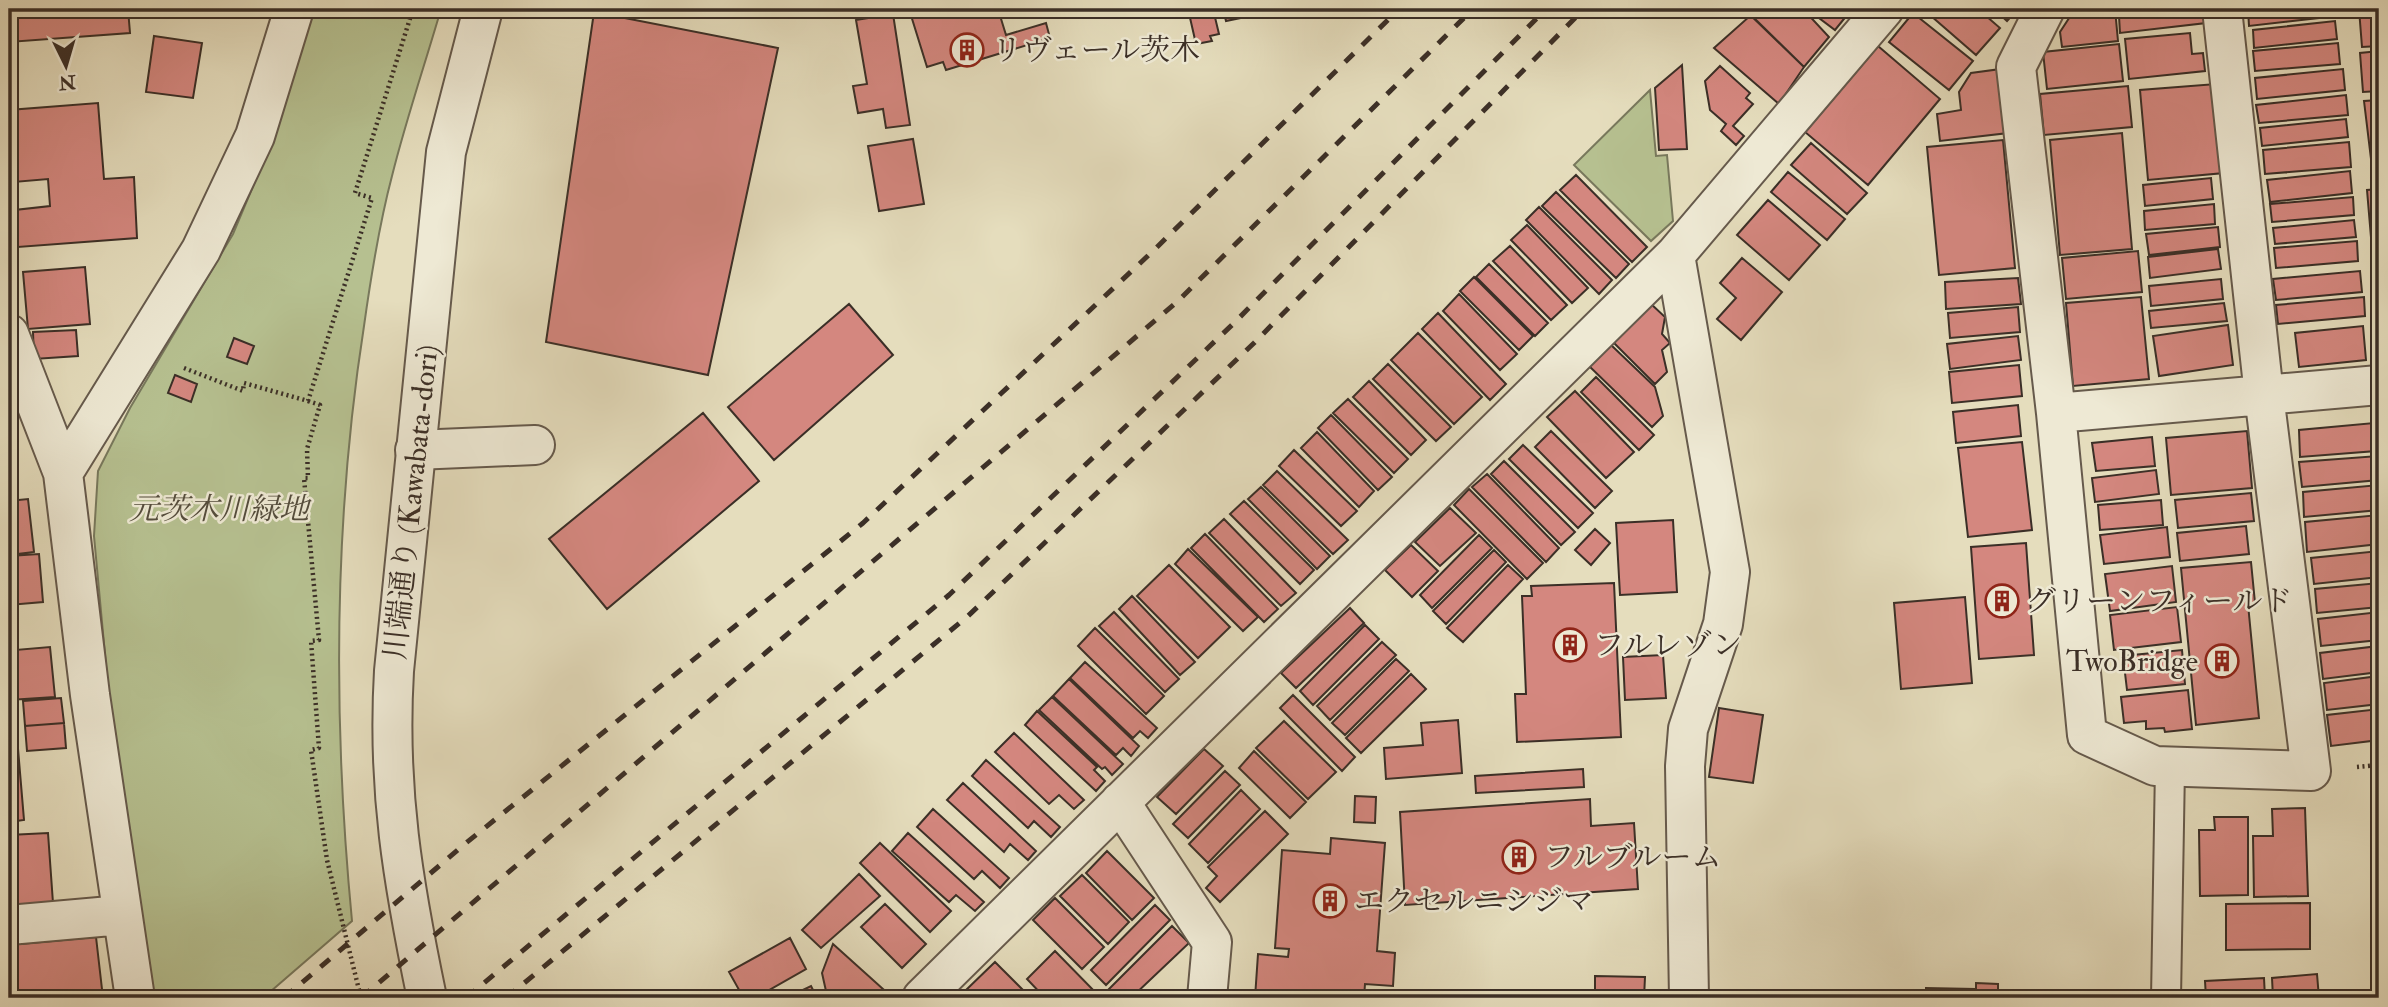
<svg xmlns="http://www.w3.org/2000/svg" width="2388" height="1007" font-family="'IM FELL Double Pica','Noto Serif JP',serif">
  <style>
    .green { fill: #b6c090; stroke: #78785c; stroke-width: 2 }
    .building { fill: #d4877f; stroke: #3b2f27; stroke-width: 2 }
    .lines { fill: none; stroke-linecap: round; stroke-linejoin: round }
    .service-casing { stroke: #665a4c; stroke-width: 32 }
    .minor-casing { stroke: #665a4c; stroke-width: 42 }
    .tertiary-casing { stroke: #665a4c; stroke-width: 42 }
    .path { stroke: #3b2f27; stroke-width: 4.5; stroke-dasharray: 2 3.5; stroke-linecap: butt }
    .service { stroke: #eee9d4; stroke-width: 28 }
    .minor { stroke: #eee9d4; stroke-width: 38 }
    .tertiary { stroke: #eee9d4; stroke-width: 38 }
    .rail { stroke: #3b2f27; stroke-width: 5; stroke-dasharray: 12 12; stroke-linecap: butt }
    .labels { text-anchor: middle; stroke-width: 5; stroke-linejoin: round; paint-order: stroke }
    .poi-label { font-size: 30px; fill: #3b2f27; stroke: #eee9d4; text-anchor: start }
    .street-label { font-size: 30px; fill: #3b2f27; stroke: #eee9d4 }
    .park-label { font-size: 30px; font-style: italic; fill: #544c3c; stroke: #eee9d4 }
  </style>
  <rect width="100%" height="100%" fill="#e5ddbd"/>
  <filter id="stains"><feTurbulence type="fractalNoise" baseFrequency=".00286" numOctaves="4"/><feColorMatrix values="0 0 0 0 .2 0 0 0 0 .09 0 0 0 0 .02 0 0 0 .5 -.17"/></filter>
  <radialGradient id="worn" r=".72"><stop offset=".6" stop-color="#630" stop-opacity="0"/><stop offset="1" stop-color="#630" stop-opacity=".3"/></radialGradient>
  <path class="green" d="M310,9H441C425,64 406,120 392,176C379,225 371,276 364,326C333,524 333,723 352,921L263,998H150L111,719L94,536L98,471L130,408L233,234L267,153Z
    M1650,90L1656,156L1667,155L1673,221L1651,241L1574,165Z"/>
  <path class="building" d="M9,9H128L130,33L9,42Z
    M909,9H998L1006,35L1046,23L1050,38L946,70L943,62L927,67Z
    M1188,9H1213L1219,34L1210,36L1212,41L1196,44Z
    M1223,9H1239L1241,18L1226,21Z
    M1744,9H1803L1829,37L1804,67Z
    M1807,9H1852L1835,30Z
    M1923,9H1978L2000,28L1976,55Z
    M1994,9H2018L2007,21Z
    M2075,9H2115L2118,41L2062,47L2060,32Z
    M2176,9H2205L2206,23L2120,33L2119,16Z
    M2248,9H2335L2336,16L2249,26Z
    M2359,9H2379V46L2362,47Z
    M594,12L778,48L708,375L546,342Z
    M1913,13L1973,61L1949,90L1889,42Z
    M893,14L910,125L886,128L883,109L858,113L853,86L867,84L856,20Z
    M1751,15L1804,67L1779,104L1714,48Z
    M2335,21L2337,39L2254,48L2253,30Z
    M2190,33L2192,54L2203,53L2205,71L2129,79L2125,39Z
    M154,36L202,43L193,98L146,92Z
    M2338,43L2340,64L2255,71L2253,51Z
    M2119,44L2123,81L2047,89L2043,52Z
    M1878,46L1940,99L1868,185L1805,132Z
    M2379,51V91L2363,92L2360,53Z
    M1682,65L1687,149L1659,150L1655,88Z
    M1720,66L1750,93L1746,98L1753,104L1733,126L1744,136L1736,145L1721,131L1726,124L1710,110L1705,81Z
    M2001,69L2008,133L1940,141L1937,114L1961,110L1959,92L1971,73Z
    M2343,69L2345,90L2257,99L2255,78Z
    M2216,84L2224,173L2148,180L2140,90Z
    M2128,86L2132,127L2044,135L2040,94Z
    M2346,95L2348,115L2259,123L2256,105Z
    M2379,100V158L2371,159L2364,101Z
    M98,103L104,179L134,177L137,238L18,247L15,210L50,206L48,179L14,182L9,110Z
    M2346,119L2348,137L2262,146L2260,128Z
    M2122,133L2132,249L2060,255L2050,140Z
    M913,139L924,204L879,211L868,146Z
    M2003,140L2015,268L1939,275L1927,147Z
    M2349,142L2351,167L2265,174L2263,150Z
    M1811,143L1867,193L1847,214L1791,165Z
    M2350,171L2352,193L2270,202L2267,180Z
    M1788,172L1845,219L1827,240L1771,192Z
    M1576,175L1647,247L1632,262L1560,190Z
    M2211,178L2213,199L2145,206L2143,185Z
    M2379,189V272L2374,273L2367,190Z
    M1556,192L1629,264L1616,278L1542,206Z
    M2353,197L2354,215L2272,222L2270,204Z
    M1768,200L1820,245L1789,280L1737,235Z
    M2214,204L2215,224L2145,230L2144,211Z
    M1539,207L1612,280L1599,294L1526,220Z
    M2354,220L2356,237L2275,244L2273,228Z
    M1527,225L1588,288L1572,303L1511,240Z
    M2218,227L2220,247L2149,255L2146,234Z
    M2357,241L2358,261L2276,268L2274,248Z
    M1510,246L1567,305L1551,320L1493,261Z
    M2218,249L2221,269L2150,278L2148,257Z
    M2138,251L2142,292L2066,299L2062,258Z
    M1742,258L1782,292L1741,340L1717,319L1736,298L1720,283Z
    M1489,264L1548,323L1535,336L1476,277Z
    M85,267L90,324L28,329L23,272Z
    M2360,271L2362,292L2276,300L2273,279Z
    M1474,277L1533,336L1519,350L1460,291Z
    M2018,278L2021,304L1946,309L1945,282Z
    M2221,279L2223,299L2151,306L2149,286Z
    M1459,294L1517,354L1500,370L1443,311Z
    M2141,297L2149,379L2073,386L2066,303Z
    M2364,297L2365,316L2278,324L2276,305Z
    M1650,303L1665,317L1662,334L1670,343L1662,350L1667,372L1655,384L1612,341Z
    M2224,303L2227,321L2151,328L2149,311Z
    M849,304L893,355L774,460L728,407Z
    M2018,307L2020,332L1950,338L1948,313Z
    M1438,313L1506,384L1490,400L1422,329Z
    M2228,325L2233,365L2159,376L2153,336Z
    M2363,326L2366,360L2299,367L2295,333Z
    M76,330L78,356L34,359L33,332Z
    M1418,333L1482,397L1454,424L1391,360Z
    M2018,336L2021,360L1950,369L1947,344Z
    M234,338L254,346L247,364L227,357Z
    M1610,344L1655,387L1663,416L1652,427L1589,366Z
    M1388,364L1451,427L1436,441L1373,379Z
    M2019,365L2022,396L1952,403L1949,372Z
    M175,375L197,384L191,402L168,393Z
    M1596,377L1654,435L1639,450L1581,392Z
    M1369,381L1426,440L1411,455L1353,397Z
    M1575,391L1634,452L1606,478L1547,417Z
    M1348,399L1408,459L1394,473L1333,413Z
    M2018,405L2021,436L1956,443L1953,412Z
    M703,413L759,481L607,609L549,539Z
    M1331,415L1392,477L1378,490L1318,428Z
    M2374,423L2376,451L2300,457L2299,430Z
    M1551,431L1612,491L1595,508L1535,447Z
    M2247,431L2252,488L2171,495L2166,438Z
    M1317,432L1374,491L1359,507L1301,448Z
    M2152,437L2155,466L2096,471L2092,443Z
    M2022,442L2032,530L1968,537L1958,448Z
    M1523,445L1593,513L1578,528L1509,459Z
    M1294,450L1357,511L1341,526L1279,466Z
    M2378,456L2379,480L2302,487L2299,462Z
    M1504,461L1575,532L1561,545L1491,474Z
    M2156,470L2159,494L2095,502L2092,478Z
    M1277,471L1348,540L1333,554L1263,485Z
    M1487,474L1559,548L1546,562L1472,487Z
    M2379,485V510L2304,517L2303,492Z
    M1261,487L1330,556L1317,569L1248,499Z
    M1469,489L1543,563L1527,579L1454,505Z
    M2251,493L2254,521L2178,528L2175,500Z
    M28,499L34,552L9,555V501Z
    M2161,500L2163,525L2100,530L2098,505Z
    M1244,501L1314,570L1300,584L1230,514Z
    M1450,508L1476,533L1440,566L1415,542Z
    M2379,515V544L2307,552L2305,522Z
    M1224,519L1296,593L1281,606L1209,533Z
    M1673,520L1677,592L1620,595L1616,523Z
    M2246,526L2249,554L2180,561L2177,533Z
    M2167,527L2170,557L2104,564L2100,535Z
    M1595,529L1610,543L1591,565L1575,550Z
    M1205,534L1278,609L1264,622L1191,548Z
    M1479,535L1492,548L1432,608L1420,595Z
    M2026,543L2034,655L1979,659L1971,547Z
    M1411,545L1438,571L1412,597L1385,570Z
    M1188,549L1258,617L1243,631L1175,564Z
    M1494,550L1506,562L1446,624L1433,611Z
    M2379,551V577L2314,584L2311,558Z
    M39,554L43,602L9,605V556Z
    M2251,562L2255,603L2248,604L2259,718L2196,725L2181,568Z
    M1169,565L1230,627L1198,658L1137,596Z
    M1508,565L1523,579L1463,642L1447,628Z
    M2172,566L2176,602L2110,611L2105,574Z
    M1614,583L1621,737L1517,742L1515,694H1526L1522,596H1532L1531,586Z
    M2379,583V607L2317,613L2315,589Z
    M1132,596L1195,662L1180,675L1119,609Z
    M1965,597L1972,683L1901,689L1894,603Z
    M2177,607L2181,642L2114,650L2110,615Z
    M1350,608L1364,623L1296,688L1281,673Z
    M1114,612L1179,679L1165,692L1099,626Z
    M2379,612V640L2321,646L2318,619Z
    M14,618L16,650L50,647L55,697L9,700V619Z
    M1365,625L1379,639L1313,705L1300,691Z
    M1095,628L1164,696L1146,714L1078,646Z
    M1382,642L1396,655L1330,720L1317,706Z
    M2379,646V672L2323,679L2320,653Z
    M2182,650L2185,684L2127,690L2123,656Z
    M1663,655L1666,698L1625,700L1623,657Z
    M1396,659L1409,671L1345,735L1332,723Z
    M1085,662L1157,728L1148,738L1140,731L1133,738L1070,678Z
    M1411,674L1426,689L1361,753L1346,738Z
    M2379,676V704L2327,710L2324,683Z
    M1069,679L1139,746L1131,756L1123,748L1116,755L1053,696Z
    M2188,690L2192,729L2165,732L2164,728L2146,729V721L2124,723L2121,697Z
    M1293,695L1355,757L1342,771L1280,708Z
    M1052,697L1123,764L1112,775L1105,767L1102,769L1039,710Z
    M61,698L64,723L25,726L23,701Z
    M1719,708L1763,715L1753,783L1709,777Z
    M2379,709V740L2331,746L2327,715Z
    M1037,711L1097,767L1094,770L1105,781L1096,791L1025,725Z
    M1458,720L1462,773L1386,779L1384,748L1423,745L1421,723Z
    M1284,721L1336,772L1308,799L1256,748Z
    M64,723L66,748L27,751L25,726Z
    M16,725L24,820L9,822V726Z
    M1014,733L1084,800L1074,809L1059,795L1049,804L995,752Z
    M1204,749L1223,766L1176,814L1157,797Z
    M1254,751L1306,802L1290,818L1239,768Z
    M986,760L1060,827L1051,837L1034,821L1028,828L972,776Z
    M1583,769L1584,787L1476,793L1475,776Z
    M1225,771L1240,785L1188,838L1173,824Z
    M963,783L1036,851L1028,860L1010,844L1004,852L947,800Z
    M1241,790L1260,809L1208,863L1189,844Z
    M1355,796L1376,797L1375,823L1354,822Z
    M1590,799L1591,826L1634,823L1638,889L1405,905L1400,812Z
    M2305,808L2308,896L2254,897L2253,836H2273L2272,809Z
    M933,809L1009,878L1000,888L982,871L974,879L917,827Z
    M1265,811L1288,834L1220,902L1206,888L1217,876L1208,867Z
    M2214,817H2248V895L2200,896L2199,830H2215Z
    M48,833L53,903L9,907V835Z
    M908,833L984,902L975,911L956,895L949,902L892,851Z
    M1331,838L1385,843L1377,951L1395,953L1393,986L1365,984L1364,998H1255L1258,954L1288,957L1289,949L1275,948L1282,850L1330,854Z
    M880,843L951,911L930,932L860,863Z
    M1107,851L1154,898L1132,920L1086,873Z
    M859,874L880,896L821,948L802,930Z
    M1082,875L1129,922L1108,944L1060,896Z
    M1055,898L1104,947L1082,969L1033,920Z
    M2310,903V949L2226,950V904Z
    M885,904L926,944L902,968L861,927Z
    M1155,905L1170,920L1106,985L1091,970Z
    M1172,926L1189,943L1131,998H1114L1107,991Z
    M96,937L103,998H9V945Z
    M790,938L806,969L757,997L754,991L743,997L729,972Z
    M833,944L883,989L873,998H832L826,991L822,973Z
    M1055,951L1101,998H1045L1027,979Z
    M995,962L1031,998H974L966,990Z
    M2317,974L2319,998H2273L2272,978Z
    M1595,976L1645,977L1644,998H1595Z
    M2264,978L2265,998H2206L2205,981Z
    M1976,983L1998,984V998H1926V988L1976,989Z
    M811,986L817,998H786Z
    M1376,991L1389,992L1388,998H1375Z"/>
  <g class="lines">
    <defs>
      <path id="service" d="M2166,998L2170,767"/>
      <path id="minor" d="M2045,9L2016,67L2056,413L2379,385
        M1675,255L1730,572L1723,624L1688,729L1685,766L1689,998
        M9,334L63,473L90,695L135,998
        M2056,413L2087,735L2155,766L2311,771L2264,395L2222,9
        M415,450L535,445
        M63,473L201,250L255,136L294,9
        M1120,802L1212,942L1207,998
        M9,925L122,915
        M922,998L1675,255L1884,9"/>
      <path id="tertiary" d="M427,998C403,883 387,789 394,671L446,152L483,9"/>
    </defs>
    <use href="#service" class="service-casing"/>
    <use href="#minor" class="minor-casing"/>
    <use href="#tertiary" class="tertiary-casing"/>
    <path class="path" d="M184,368L243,391L244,383L308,401L372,198L355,193L413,9
      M308,401L320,405L307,449L308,478H304L319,640L311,641L319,748L311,750L327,860L361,998
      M2357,767L2379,765"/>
    <use href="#service" class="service"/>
    <use href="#minor" class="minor"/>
    <use href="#tertiary" class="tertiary"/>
    <path class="rail" d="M284,998L466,843L863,523L1153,251L1399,9
      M361,998L1178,301L1473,9
      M466,998L949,595L1234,323L1546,9
      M506,998L968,616L1254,343L1584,9"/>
  </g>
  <defs>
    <symbol id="building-ring" viewBox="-11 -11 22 22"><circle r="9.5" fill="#eee9d4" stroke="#8f2418" stroke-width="1.5"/><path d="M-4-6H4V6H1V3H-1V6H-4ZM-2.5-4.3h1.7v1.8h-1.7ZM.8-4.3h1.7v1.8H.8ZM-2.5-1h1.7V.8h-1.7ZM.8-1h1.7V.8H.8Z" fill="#8f2418"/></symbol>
  </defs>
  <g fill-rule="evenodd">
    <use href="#building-ring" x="948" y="31" width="38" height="38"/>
    <use href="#building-ring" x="1983" y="582" width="38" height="38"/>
    <use href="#building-ring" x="1551" y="626" width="38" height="38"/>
    <use href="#building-ring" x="2203" y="642" width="38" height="38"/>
    <use href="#building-ring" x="1500" y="838" width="38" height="38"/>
    <use href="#building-ring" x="1311" y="882" width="38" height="38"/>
  </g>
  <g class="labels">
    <g class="poi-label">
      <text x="992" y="60">リヴェール茨木</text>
      <text x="2026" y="611">グリーンフィールド</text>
      <text x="1594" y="655">フルレゾン</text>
      <text x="2198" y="671" text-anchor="end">TwoBridge</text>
      <text x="1544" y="867">フルブルーム</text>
      <text x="1354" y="911">エクセルニシジマ</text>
    </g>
    <g class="street-label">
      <text transform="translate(411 502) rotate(-84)" y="10">川端通り (Kawabata-dori)</text>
    </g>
    <g class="park-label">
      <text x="219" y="519">元茨木川緑地</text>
    </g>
  </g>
  <rect width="2388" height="1007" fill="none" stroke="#e5ddbd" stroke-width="35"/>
  <rect x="10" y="10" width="2367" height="986" fill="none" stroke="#3b2f27" stroke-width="3.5"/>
  <rect x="18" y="18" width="2353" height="972" fill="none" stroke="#3b2f27" stroke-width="2"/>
  <g transform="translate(66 66) rotate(175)" stroke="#eee9d4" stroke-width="5" paint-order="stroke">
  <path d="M0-5L12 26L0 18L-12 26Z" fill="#3b2f27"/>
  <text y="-10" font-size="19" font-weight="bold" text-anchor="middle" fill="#3b2f27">N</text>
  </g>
  <rect width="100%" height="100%" filter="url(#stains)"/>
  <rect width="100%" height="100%" fill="url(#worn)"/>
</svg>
